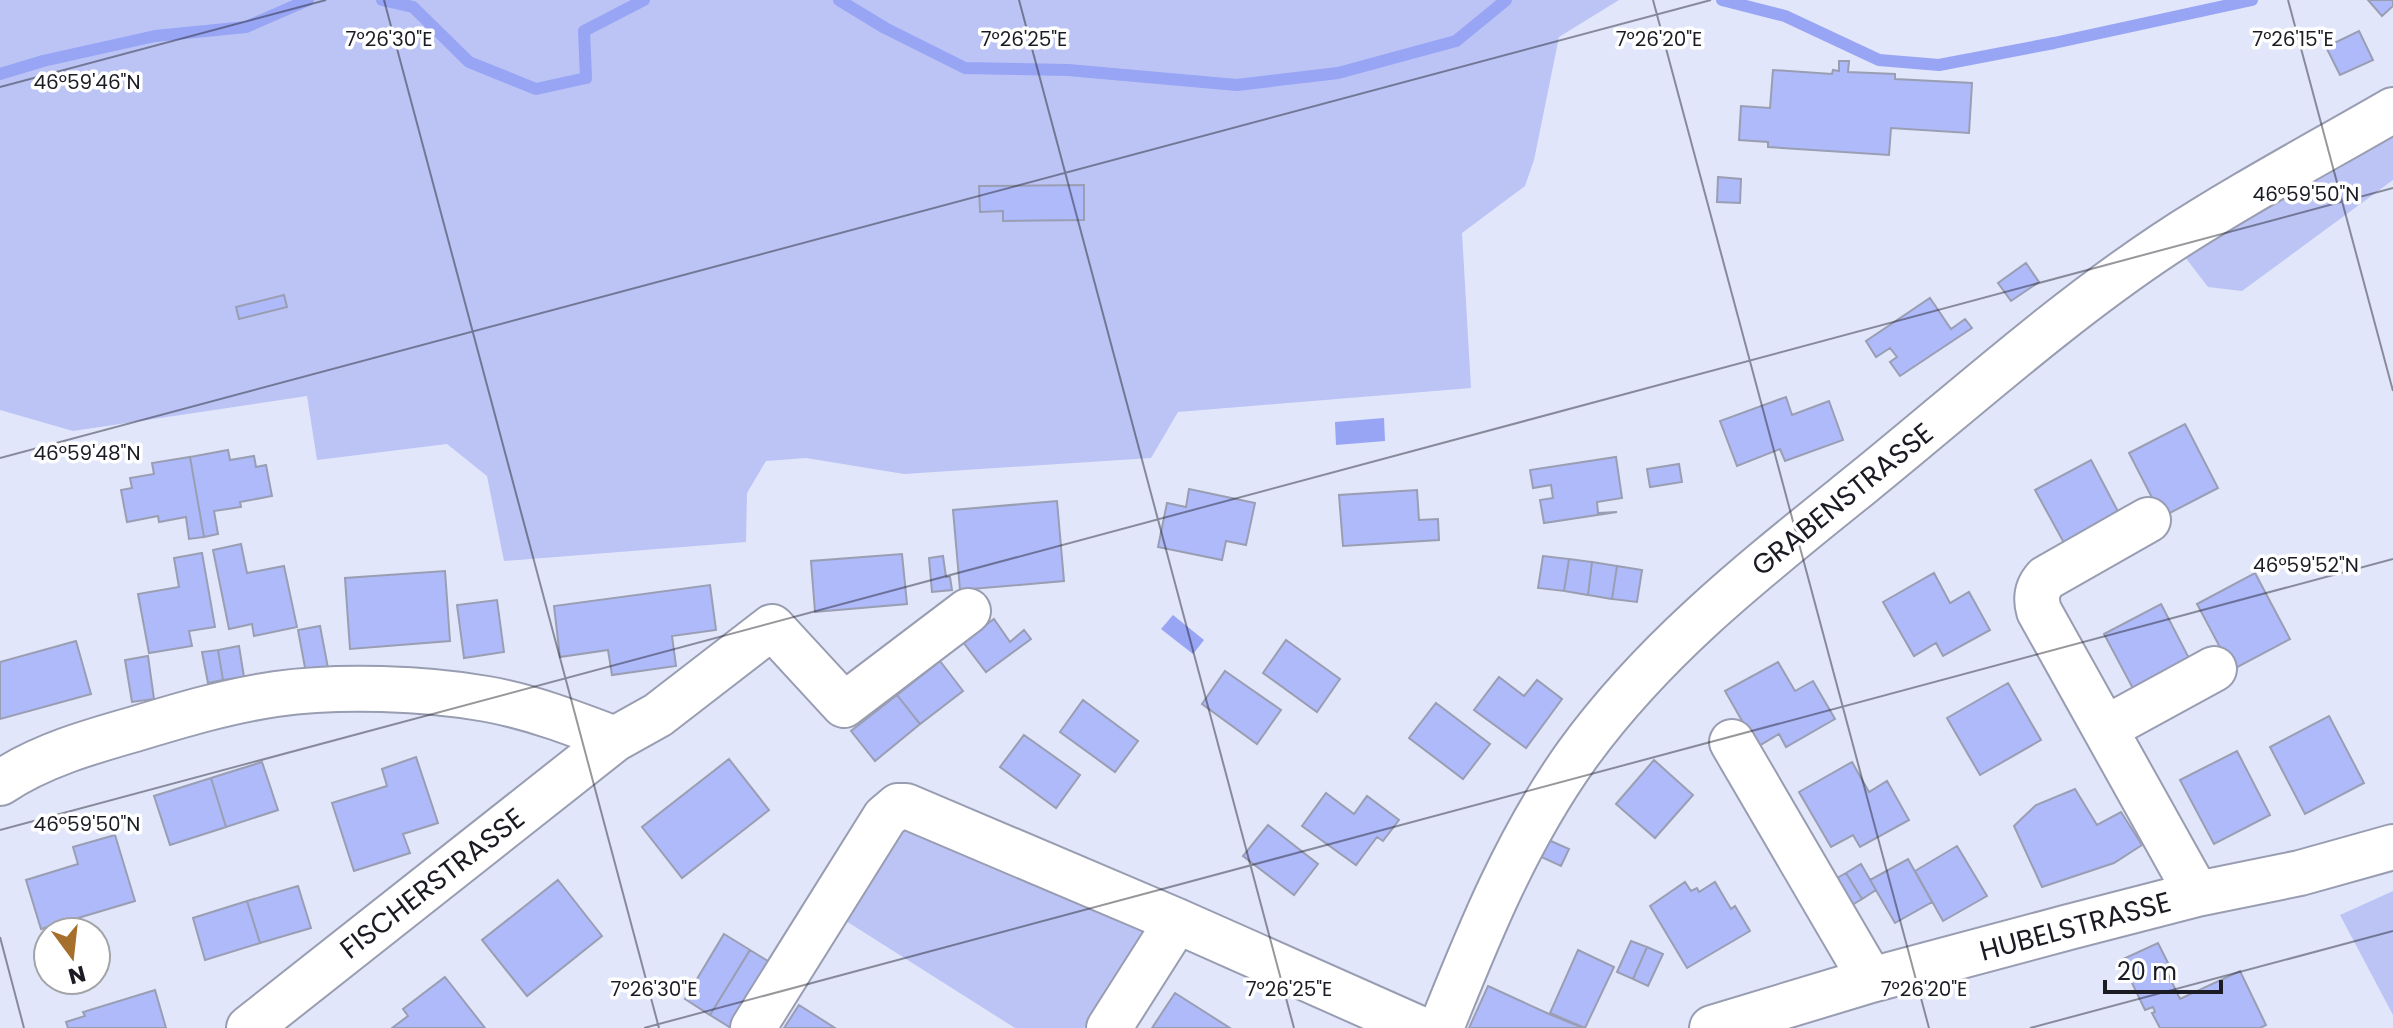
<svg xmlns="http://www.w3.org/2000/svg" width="2393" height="1028" font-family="Poppins,sans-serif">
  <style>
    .green { fill: #bbc4f5 }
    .water { fill: #98a4f4 }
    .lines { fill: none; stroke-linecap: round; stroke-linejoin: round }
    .stream { stroke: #98a4f4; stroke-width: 12 }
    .building { fill: #afbafb; stroke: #9a9eb2; stroke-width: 2 }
    .minor-casing { stroke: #999db1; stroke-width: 48 }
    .minor { stroke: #fff; stroke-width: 44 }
    .ticks { fill: none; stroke: #1a1b23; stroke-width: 2; stroke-opacity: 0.45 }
    .labels { text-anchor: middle; stroke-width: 7; stroke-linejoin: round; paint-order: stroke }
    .street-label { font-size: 28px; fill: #1a1b23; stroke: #fff }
    .ticks-label { font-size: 20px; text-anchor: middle; fill: #1a1b23; stroke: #fff; stroke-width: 7; stroke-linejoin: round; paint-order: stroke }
  </style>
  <rect width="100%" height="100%" fill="#e1e6fb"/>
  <path class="green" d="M0,0H1619L1559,37L1534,160L1525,186L1462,233L1471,388L1178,412L1151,458L904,474L806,458L766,461L747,493L746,542L504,561L487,476L447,444L317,460L307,396L73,431L0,410Z
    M2393,124V180L2242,291L2208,287L2162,227Z
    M910,821L1148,927L1084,1028H1015L846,921Z
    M2393,891V1015L2340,915Z"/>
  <path class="water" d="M1384,418L1385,441L1336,445L1335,422Z
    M1173,615L1204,640L1193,654L1161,629Z"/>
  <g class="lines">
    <path class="stream" d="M382,0L413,7L469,62L536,89L586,78L584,31L644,0
      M839,0L885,28L965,68L1068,70L1237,85L1338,73L1456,41L1506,0
      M1722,0L1785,16L1879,60L1939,65L2054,43L2252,0
      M0,74L43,61L155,36L246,27L308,0"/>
  </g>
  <path class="building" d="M2368,0H2393V6L2382,16Z
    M2359,31L2373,60L2340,75L2326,47Z
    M1839,61H1849L1848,72L1895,74V79L1972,83L1969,133L1891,128L1889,155L1768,147V142L1739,140L1741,106L1770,108L1773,70L1832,74L1833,70L1839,71Z
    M1718,177L1741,179L1740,203L1717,202Z
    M1084,185V220L1003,221V211L980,212L979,186Z
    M2026,263L2039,282L2011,301L1998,283Z
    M284,295L287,307L239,319L236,307Z
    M1930,298L1951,329L1965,319L1972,328L1900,376L1890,362L1897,357L1890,348L1876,357L1866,341Z
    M1786,397L1792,415L1829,401L1843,440L1785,461L1780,449L1737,466L1720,421Z
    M2185,424L2218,488L2162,517L2129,453Z
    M228,450L230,460L254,456L256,467L266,465L272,496L240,502L241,507L214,511L218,534L204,537L190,457Z
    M190,457L204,537L189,539L186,517L159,522L158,516L127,522L121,490L132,488L130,478L154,474L152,463Z
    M1616,457L1622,498L1597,502L1598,513L1617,512L1544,523L1540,500L1553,498L1551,485L1533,488L1530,470Z
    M2091,460L2124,523L2069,552L2035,490Z
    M1679,464L1682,482L1650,487L1647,469Z
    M1189,489L1255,503L1246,545L1226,541L1222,560L1158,547L1167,503L1186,507Z
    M1417,490L1419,520L1438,519L1439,540L1343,546L1339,495Z
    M1057,501L1064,581L960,590L953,510Z
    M241,544L247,573L284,566L297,627L254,636L252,624L229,629L213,550Z
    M202,553L215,627L189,631L192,646L149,653L138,594L179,587L174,558Z
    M902,554L907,604L815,612L811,561Z
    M943,556L946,577H950L952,590L932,592L929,558Z
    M1543,556L1569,559L1564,591L1538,588Z
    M1569,559L1592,562L1588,595L1564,591Z
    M1592,562L1617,566L1612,599L1588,595Z
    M1617,566L1642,570L1637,602L1612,599Z
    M445,571L450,641L350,649L345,578Z
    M1934,573L1950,603L1969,592L1990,630L1943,656L1936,643L1914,656L1883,602Z
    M2255,573L2290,639L2232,670L2197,604Z
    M710,585L716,630L672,636L676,666L612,675L608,650L560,657L554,606Z
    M497,600L504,652L464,658L457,605Z
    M2161,604L2194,668L2138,698L2104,634Z
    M994,619L1010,642L1024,630L1031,639L986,672L963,642Z
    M320,626L328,668L306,673L298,630Z
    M1286,640L1340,679L1317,712L1263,673Z
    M76,641L91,694L0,719V662Z
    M239,646L244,677L223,680L218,650Z
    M218,650L223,680L208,683L202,652Z
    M148,656L154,699L132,702L125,660Z
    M940,661L963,691L920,724L897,695Z
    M1778,662L1795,691L1813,681L1835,719L1786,747L1779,734L1757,747L1725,691Z
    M1225,671L1281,710L1257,744L1202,704Z
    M1499,677L1524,696L1537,680L1562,699L1526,748L1474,710Z
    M2008,683L2041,740L1980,775L1947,718Z
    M897,695L920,724L875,761L851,731Z
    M1083,700L1138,741L1115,772L1060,732Z
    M1436,703L1490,744L1463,779L1409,738Z
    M2329,716L2364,783L2305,814L2270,747Z
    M1024,735L1080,775L1056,808L1000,767Z
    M2237,751L2270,815L2214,844L2180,780Z
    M416,757L438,823L403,834L410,853L354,871L332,803L387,786L382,769Z
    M729,759L769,810L682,878L642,827Z
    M1654,760L1693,795L1655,838L1616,804Z
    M262,762L278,810L226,827L211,778Z
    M1852,762L1869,792L1887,781L1909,820L1860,847L1853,835L1831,847L1799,792Z
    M211,778L226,827L170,845L154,796Z
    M2075,789L2097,825L2121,812L2142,845L2114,863L2042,887L2014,826L2036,805Z
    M1326,793L1354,814L1367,796L1399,820L1383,841L1377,837L1356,865L1302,826Z
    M1268,825L1318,864L1294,895L1243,856Z
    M115,835L135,901L41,929L26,880L78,864L73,847Z
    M1544,838L1569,849L1561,866L1537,855Z
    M1957,846L1987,896L1943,921L1915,871Z
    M1908,859L1932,902L1895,923L1870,880Z
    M1861,864L1876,890L1862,899L1846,873Z
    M1846,873L1862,899L1847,908L1832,881Z
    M558,880L602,936L527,996L482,940Z
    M1685,882L1691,891L1697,888L1699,892L1715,882L1731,909L1735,906L1750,931L1687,968L1650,906Z
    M298,886L311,928L260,943L247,901Z
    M247,901L260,943L205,960L193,918Z
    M724,934L750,950L710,1015L685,999Z
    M1631,941L1647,947L1633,979L1617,972Z
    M2158,943L2170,967L2166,970L2180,999L2240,971L2266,1025L2260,1028H2160L2152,1013L2155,1012L2153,1007L2145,1010L2121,960Z
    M1647,947L1663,954L1648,986L1633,979Z
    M750,950L771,963L731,1028L710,1015Z
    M1578,950L1614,967L1585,1028L1550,1013Z
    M445,977L485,1028H392L408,1016L403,1009Z
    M1488,986L1549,1014L1583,1028H1469Z
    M155,990L166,1028H68L66,1022L85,1016L83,1012Z
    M1175,993L1230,1028H1152Z
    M799,1005L835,1028H784Z"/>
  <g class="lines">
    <defs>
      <path id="minor" d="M2148,520L2046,578C2037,588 2035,597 2039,611L2197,894
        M2106,728L2214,669
        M1732,742L1871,980
        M0,783C40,756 89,742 135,729C181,715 228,701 276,694C338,685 426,688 487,699C531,707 573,723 615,739
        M249,1028L615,739L658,715L772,627L844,705L968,611
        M753,1028L885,817L898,806H906L1177,921L1418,1028
        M1109,1028L1177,921
        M1441,1028C1479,933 1517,839 1577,755C1655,647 1758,567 1861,484C1961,403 2058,315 2165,244C2238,196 2317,154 2393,110
        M1712,1028L1871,980L2069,927L2197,894L2300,873L2393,847"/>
    </defs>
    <use href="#minor" class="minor-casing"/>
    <use href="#minor" class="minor"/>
  </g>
  <path class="ticks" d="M384,0L659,1028M1019,0L1294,1028M1653,0L1929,1028M2288,0L2393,391M0,87L326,0M0,458L1711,0M0,830L2393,188M0,937L24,1028M644,1028L2393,559M2030,1028L2393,931"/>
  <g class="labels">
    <g class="street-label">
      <text transform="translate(1842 499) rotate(-39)" y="10">GRABENSTRASSE</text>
      <text transform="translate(432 883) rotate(-38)" y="10">FISCHERSTRASSE</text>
      <text transform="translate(2075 926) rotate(-15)" y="10">HUBELSTRASSE</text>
    </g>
  </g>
  <g class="ticks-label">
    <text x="389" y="46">7°26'30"E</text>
    <text x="1024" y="46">7°26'25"E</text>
    <text x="1659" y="46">7°26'20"E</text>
    <text x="2293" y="46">7°26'15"E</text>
    <text x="87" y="89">46°59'46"N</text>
    <text x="2306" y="201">46°59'50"N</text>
    <text x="87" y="460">46°59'48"N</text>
    <text x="2306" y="572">46°59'52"N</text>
    <text x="87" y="831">46°59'50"N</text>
    <text x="654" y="996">7°26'30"E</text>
    <text x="1289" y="996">7°26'25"E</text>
    <text x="1924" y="996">7°26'20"E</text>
  </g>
  <g transform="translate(72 956) rotate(165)"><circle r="38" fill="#ffffff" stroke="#a3a4a7" stroke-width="2"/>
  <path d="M0-6L14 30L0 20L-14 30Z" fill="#a76f2c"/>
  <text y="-12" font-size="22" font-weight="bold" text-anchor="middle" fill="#1a1b23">N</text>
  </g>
  <path d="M2105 980v12h116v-12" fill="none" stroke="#1a1b23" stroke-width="4"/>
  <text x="2117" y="980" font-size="24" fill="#1a1b23" stroke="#ffffff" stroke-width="6" paint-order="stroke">20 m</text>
</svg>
